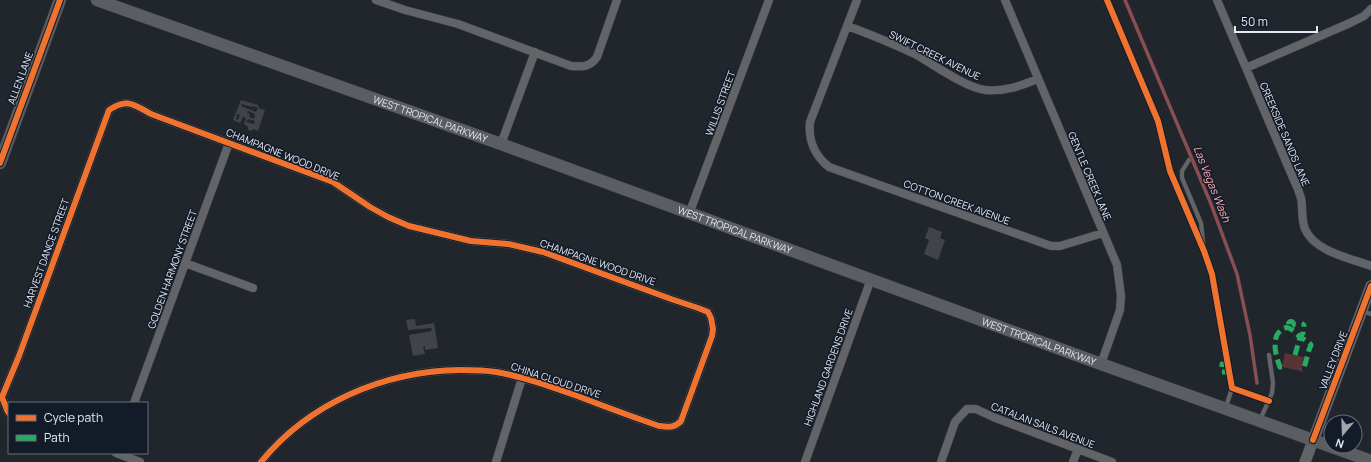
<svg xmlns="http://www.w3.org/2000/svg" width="1371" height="462" font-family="Manrope,sans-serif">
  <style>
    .green { fill: #573335 }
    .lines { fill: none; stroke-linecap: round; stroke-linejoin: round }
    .stream { stroke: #894e51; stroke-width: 3.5 }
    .building { fill: #40444a; fill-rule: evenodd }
    .service-casing { stroke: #3d4148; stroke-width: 5 }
    .minor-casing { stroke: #3d4148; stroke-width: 9 }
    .tertiary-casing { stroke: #3d4148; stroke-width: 12 }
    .secondary-casing { stroke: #3d4148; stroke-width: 13 }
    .service { stroke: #626467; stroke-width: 4 }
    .minor { stroke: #626467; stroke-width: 8 }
    .tertiary { stroke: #626467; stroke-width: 11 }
    .secondary { stroke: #5a5d61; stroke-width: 12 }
    .quiet { stroke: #26ab63; stroke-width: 5; stroke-dasharray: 10 5; stroke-linecap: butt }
    .cycleway-casing { stroke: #131b28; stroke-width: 8 }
    .cycleway { stroke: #ef722f; stroke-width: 6 }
    .labels { text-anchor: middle; stroke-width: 3; stroke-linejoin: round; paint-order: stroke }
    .street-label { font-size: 10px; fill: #e4eaf3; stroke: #131b28 }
    .water-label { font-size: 11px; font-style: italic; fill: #fdadaf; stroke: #131b28 }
  </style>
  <rect width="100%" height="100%" fill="#21262d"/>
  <path class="green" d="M1285,353L1304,357L1301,371L1282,367Z"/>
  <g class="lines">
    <path class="stream" d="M1125,0L1211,204L1237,274L1250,335L1257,383"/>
  </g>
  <path class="building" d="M241,100L258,105L259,108L265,110L258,131L253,129L252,131L248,130V127L244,124L246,118L243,117L240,123L233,120ZM242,104L252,107L253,106L258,108L256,112L241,106ZM248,111L255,114L254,119L249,117L250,114L247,113ZM237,114L240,115L238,120L236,119ZM248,119L255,121L254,124L246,122Z
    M929,227L942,232L940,238L945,240L938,260L924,254L929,240L925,238Z
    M415,319L416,326L434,323L438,348L425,350V346H423L425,354L413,356L409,335L432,331L431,328L408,330L406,320Z"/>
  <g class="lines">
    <defs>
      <path id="service" d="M1189,160L1182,171V178L1201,223L1204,251
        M1362,311L1371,314
        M1226,407L1232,388
        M1260,420L1272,393L1273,383L1269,355"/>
      <path id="minor" d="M376,0L405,10L458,24L571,66C583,67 590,67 597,57L617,0
        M857,0L810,122C808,140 815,156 829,167L1051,246H1060L1103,233
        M1005,0L1117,265L1121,296L1120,310L1101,364
        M1217,0L1293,178C1296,184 1299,191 1301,198C1303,208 1301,219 1305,229C1315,252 1350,258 1371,266
        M847,26C870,34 893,44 915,54C933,64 966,88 985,90C1005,92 1020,86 1038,79
        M1246,68L1350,23L1364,16L1371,9
        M501,144L535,52
        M689,214L769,0
        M185,263L253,288
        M134,403L229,143
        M9,413L7,410L2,397L19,356L109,110C128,98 133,104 151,114L333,182L370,207L388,217L409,226L471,241L508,244L543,252L671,299L698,308L708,312L711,318L713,329L712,336L681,421C675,428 668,427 659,426C633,417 606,407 580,397C552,387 525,377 496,372C484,370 472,370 460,370C384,371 309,403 261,462
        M116,453L140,462
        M496,462L522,378
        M805,462L871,279
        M941,462L955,422L967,409H976L993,417L1112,462
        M1073,462L1078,449"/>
      <path id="tertiary" d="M1305,462L1371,286"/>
      <g id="secondary">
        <path id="s1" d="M97,0L501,144L1101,364L1371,461"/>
        <path d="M0,163L60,0"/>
      </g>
    </defs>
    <use href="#service" class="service-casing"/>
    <use href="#minor" class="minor-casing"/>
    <use href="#tertiary" class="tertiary-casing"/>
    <use href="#secondary" class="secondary-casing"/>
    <use href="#service" class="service"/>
    <use href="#minor" class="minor"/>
    <use href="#tertiary" class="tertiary"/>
    <use href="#secondary" class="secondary"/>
    <path class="quiet" d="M1288.5 324a2.5 2.5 0 1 1 5 0a2.5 2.5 0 1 1-5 0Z
      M1295,355L1300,337L1303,333L1304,324L1305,323
      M1229,364H1222V372H1230
      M1282,367H1280C1276,357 1271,339 1280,331C1283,328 1286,327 1289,328C1293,330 1296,334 1299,336C1303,339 1309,342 1311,345L1309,350L1304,368L1301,370"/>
    <defs>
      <path id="cycleway" d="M1107,0L1158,121L1170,171L1204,251L1212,274L1232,388L1269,401
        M0,163L60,0
        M9,413L7,410L2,397L19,356L109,110C128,98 133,104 151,114L333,182L370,207L388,217L409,226L471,241L508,244L543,252L671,299L698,308L708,312L711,318L713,329L712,336L681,421C675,428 668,427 659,426C633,417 606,407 580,397C552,387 525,377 496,372C484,370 472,370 460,370C384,371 309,403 261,462
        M1313,440L1371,286"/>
    </defs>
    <use href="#cycleway" class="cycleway-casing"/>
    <use href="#cycleway" class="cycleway"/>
  </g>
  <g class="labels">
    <g class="street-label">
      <text transform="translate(935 55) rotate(26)" y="4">SWIFT CREEK AVENUE</text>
      <text transform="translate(20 78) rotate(-70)" y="4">ALLEN LANE</text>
      <text transform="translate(720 103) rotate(-70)" y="4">WILLIS STREET</text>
      <text dy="4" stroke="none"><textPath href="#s1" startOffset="354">WEST TROPICAL PARKWAY</textPath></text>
      <text transform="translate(1285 134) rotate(67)" y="4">CREEKSIDE SANDS LANE</text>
      <text transform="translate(283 154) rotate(22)" y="4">CHAMPAGNE WOOD DRIVE</text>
      <text transform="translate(1090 176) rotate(67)" y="4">GENTLE CREEK LANE</text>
      <text transform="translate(957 202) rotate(20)" y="4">COTTON CREEK AVENUE</text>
      <text dy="4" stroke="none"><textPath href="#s1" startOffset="678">WEST TROPICAL PARKWAY</textPath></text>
      <text transform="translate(46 253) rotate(-70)" y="4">HARVEST DANCE STREET</text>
      <text transform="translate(598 262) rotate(19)" y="4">CHAMPAGNE WOOD DRIVE</text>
      <text transform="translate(172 269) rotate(-70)" y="4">GOLDEN HARMONY STREET</text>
      <text dy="4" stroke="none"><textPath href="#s1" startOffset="1002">WEST TROPICAL PARKWAY</textPath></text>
      <text transform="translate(1333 360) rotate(-69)" y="4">VALLEY DRIVE</text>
      <text transform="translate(828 367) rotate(-70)" y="4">HIGHLAND GARDENS DRIVE</text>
      <text transform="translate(556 380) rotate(18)" y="4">CHINA CLOUD DRIVE</text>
      <text transform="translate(1043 425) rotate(21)" y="4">CATALAN SAILS AVENUE</text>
    </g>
    <g class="water-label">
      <text transform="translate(1212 184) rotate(68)" y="4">Las Vegas Wash</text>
    </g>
  </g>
  <rect x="8" y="402" width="140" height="52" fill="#131b28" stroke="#676e79"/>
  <rect x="16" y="415" width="20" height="6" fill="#ef722f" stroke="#676e79"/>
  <text x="44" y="422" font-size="12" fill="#e4eaf3">Cycle path</text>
  <rect x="16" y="435" width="20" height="6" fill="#26ab63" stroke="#676e79"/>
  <text x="44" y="442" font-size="12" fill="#e4eaf3">Path</text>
  <g transform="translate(1343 434) rotate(199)"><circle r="19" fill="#131b28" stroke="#676e79"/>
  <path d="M0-3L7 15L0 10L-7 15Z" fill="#a0a5ae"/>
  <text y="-6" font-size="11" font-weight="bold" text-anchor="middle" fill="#e4eaf3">N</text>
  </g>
  <path d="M1235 26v6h82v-6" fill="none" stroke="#e4eaf3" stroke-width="2"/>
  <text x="1241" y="26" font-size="12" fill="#e4eaf3" stroke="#131b28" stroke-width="3" paint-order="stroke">50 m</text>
</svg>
